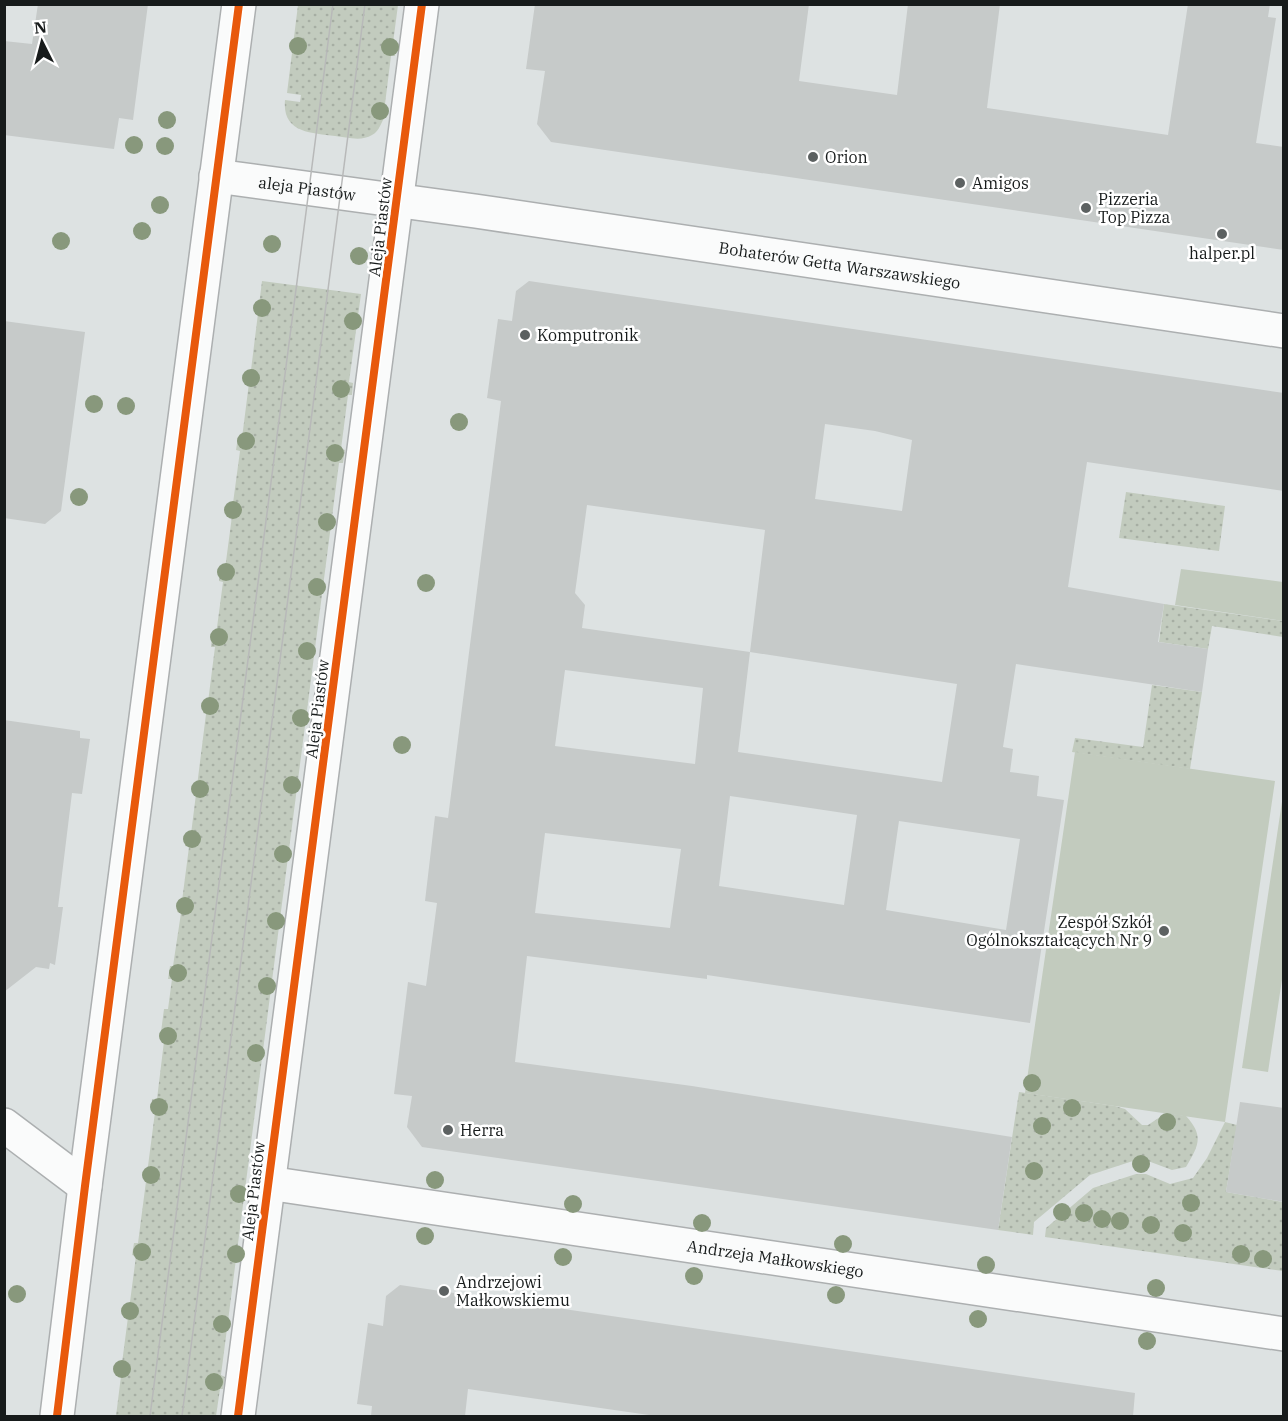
<svg xmlns="http://www.w3.org/2000/svg" width="1288" height="1421" font-family="'IBM Plex Serif',serif">
  <style>
    .grass { fill: url(#grass-dots) }
    .garden { fill: #c2cbbe }
    .building { fill: #c6cac9; fill-rule: evenodd }
    .lines { fill: none; stroke-linecap: round; stroke-linejoin: round }
    .street-casing { stroke: #acafb0; stroke-width: 36 }
    .secondary-casing { stroke: #acafb0; stroke-width: 36 }
    .street { stroke: #fafbfb; stroke-width: 33 }
    .secondary { stroke: #fafbfb; stroke-width: 33 }
    .tram { stroke: #b8b9b9; stroke-width: 1.5 }
    .cycleway-casing { stroke: #fff; stroke-width: 11 }
    .cycleway { stroke: #e8590c; stroke-width: 8 }
    .tree { fill: #88987c }
    .poi-dot { fill: #5c6161; stroke: #fff; stroke-width: 2 }
    .labels { text-anchor: middle; stroke-width: 5; stroke-linejoin: round; paint-order: stroke }
    .poi-label { font-size: 16px; fill: #171b1b; stroke: #fff; text-anchor: start }
    .street-label { font-size: 16px; fill: #171b1b; stroke: #fff }
  </style>
  <defs>
    <pattern id="grass-dots" width="8" height="8" patternUnits="userSpaceOnUse" patternTransform="scale(1.5)"><rect width="8" height="8" fill="#c2cbbe"/><path d="M2 2h.1M6 6h.1" fill="none" stroke="#a6aea3" stroke-width="1.8" stroke-linecap="round"/></pattern>
  </defs>
  <rect width="100%" height="100%" fill="#dde2e2"/>
  <path class="grass" d="M298,5H398L393,43L396,44L395,56H391L383,120C380,126 378,132 372,135C361,142 346,137 335,136C311,133 282,133 285,100L300,102L301,95L287,93Z
    M262,281L361,294L349,382L353,383L352,395H348L341,449L345,450L343,463H339L221,1375L225,1377L223,1389H220L216,1416H116L121,1376L117,1375L119,1363H122L136,1256L132,1255L134,1243H138L155,1112L151,1111L152,1099H157L165,1033L161,1032L164,1009H168L172,979H168L170,966H173L181,913L177,912L178,900L182,901L189,847L185,846L186,834H191L206,714L203,713L204,702H208L215,647H211L212,635H216L223,582L219,581L221,569H225L232,516L228,515L229,503H233L240,451L236,450L238,437L242,438L249,383L245,382L247,370H251Z
    M1126,492L1225,506L1219,551L1119,538Z
    M1164,604L1283,621V637L1212,626L1208,649L1159,642Z
    M1152,685L1202,692L1190,769L1072,752L1075,738L1143,747Z
    M1019,1092L1115,1106L1125,1109L1142,1125H1148L1166,1113L1186,1116C1204,1136 1199,1145 1186,1167L1172,1170L1148,1161L1136,1160L1090,1175L1034,1222L1033,1235L998,1230Z
    M1225,1122L1237,1125L1226,1192L1283,1202V1271L1045,1237L1046,1228L1093,1188L1136,1174H1146L1170,1184L1193,1178L1207,1158Z"/>
  <path class="garden" d="M1181,569L1283,582V621L1175,605Z
    M1075,752L1275,781L1225,1122L1025,1093Z
    M1283,795V973L1268,1072L1242,1068Z"/>
  <path class="building" d="M38,4H148L133,120L119,118L114,149L4,135V41L32,44Z
    M535,4H809L799,81L897,95L908,4H1000L987,108L1168,135L1188,4H1270L1268,17L1276,18L1256,143L1284,147V250L551,142L537,124L545,71L526,69Z
    M529,281L1284,393V491L1087,462L1068,587L1164,604L1158,642L1208,649L1202,692L1016,664L1003,747L1013,749L1010,772L1039,776L1037,796L1064,800L1030,1023L707,975V979L527,956L515,1062L692,1086L1012,1137L998,1230L422,1147L407,1127L412,1096L394,1094L408,982L426,986L437,903L425,901L435,816L448,818L501,401L487,398L498,319L512,321L516,291ZM825,424L875,431L912,440L902,511L815,499ZM587,505L765,530L750,652L582,628L585,605L575,593ZM750,652L957,684L942,782L738,752ZM565,670L703,688L695,764L555,746ZM730,796L857,815L844,905L719,886ZM899,821L1020,839L1006,930L886,910ZM545,833L681,849L670,928L535,913Z
    M4,321L85,332L61,511L45,524L4,518Z
    M4,720L80,731V738L90,739L82,794L72,793L58,907H63L55,965L50,963L49,969L36,967L4,992Z
    M1240,1102L1284,1108V1202L1226,1192Z
    M400,1285L1135,1393L1133,1416H656L468,1389L465,1416H371L372,1406L357,1404L368,1323L383,1326L386,1296Z"/>
  <g class="lines">
    <defs>
      <g id="street">
        <path id="s1" d="M216,176L475,211L1284,331"/>
        <path d="M4,1125L85,1186"/>
        <path id="s2" d="M268,1183L1284,1334"/>
      </g>
      <path id="secondary" d="M57,1416L85,1186L239,4
        M238,1416L422,4"/>
    </defs>
    <use href="#street" class="street-casing"/>
    <use href="#secondary" class="secondary-casing"/>
    <use href="#street" class="street"/>
    <use href="#secondary" class="secondary"/>
    <path class="tram" d="M150,1416L333,4
      M182,1416L365,4"/>
    <defs>
      <path id="cycleway" d="M57,1416L85,1186L239,4
        M238,1416L422,4"/>
    </defs>
    <use href="#cycleway" class="cycleway-casing"/>
    <use href="#cycleway" class="cycleway"/>
  </g>
  <g class="tree">
    <circle cx="298" cy="46" r="9"/>
    <circle cx="390" cy="47" r="9"/>
    <circle cx="380" cy="111" r="9"/>
    <circle cx="167" cy="120" r="9"/>
    <circle cx="134" cy="145" r="9"/>
    <circle cx="165" cy="146" r="9"/>
    <circle cx="160" cy="205" r="9"/>
    <circle cx="142" cy="231" r="9"/>
    <circle cx="61" cy="241" r="9"/>
    <circle cx="272" cy="244" r="9"/>
    <circle cx="359" cy="256" r="9"/>
    <circle cx="262" cy="308" r="9"/>
    <circle cx="353" cy="321" r="9"/>
    <circle cx="251" cy="378" r="9"/>
    <circle cx="341" cy="389" r="9"/>
    <circle cx="94" cy="404" r="9"/>
    <circle cx="126" cy="406" r="9"/>
    <circle cx="459" cy="422" r="9"/>
    <circle cx="246" cy="441" r="9"/>
    <circle cx="335" cy="453" r="9"/>
    <circle cx="79" cy="497" r="9"/>
    <circle cx="233" cy="510" r="9"/>
    <circle cx="327" cy="522" r="9"/>
    <circle cx="226" cy="572" r="9"/>
    <circle cx="426" cy="583" r="9"/>
    <circle cx="317" cy="587" r="9"/>
    <circle cx="219" cy="637" r="9"/>
    <circle cx="307" cy="651" r="9"/>
    <circle cx="210" cy="706" r="9"/>
    <circle cx="301" cy="718" r="9"/>
    <circle cx="402" cy="745" r="9"/>
    <circle cx="292" cy="785" r="9"/>
    <circle cx="200" cy="789" r="9"/>
    <circle cx="192" cy="839" r="9"/>
    <circle cx="283" cy="854" r="9"/>
    <circle cx="185" cy="906" r="9"/>
    <circle cx="276" cy="921" r="9"/>
    <circle cx="178" cy="973" r="9"/>
    <circle cx="267" cy="986" r="9"/>
    <circle cx="168" cy="1036" r="9"/>
    <circle cx="256" cy="1053" r="9"/>
    <circle cx="1032" cy="1083" r="9"/>
    <circle cx="159" cy="1107" r="9"/>
    <circle cx="1072" cy="1108" r="9"/>
    <circle cx="1167" cy="1122" r="9"/>
    <circle cx="1042" cy="1126" r="9"/>
    <circle cx="1141" cy="1164" r="9"/>
    <circle cx="1034" cy="1171" r="9"/>
    <circle cx="151" cy="1175" r="9"/>
    <circle cx="435" cy="1180" r="9"/>
    <circle cx="239" cy="1194" r="9"/>
    <circle cx="1191" cy="1203" r="9"/>
    <circle cx="573" cy="1204" r="9"/>
    <circle cx="1062" cy="1212" r="9"/>
    <circle cx="1084" cy="1213" r="9"/>
    <circle cx="1102" cy="1219" r="9"/>
    <circle cx="1120" cy="1221" r="9"/>
    <circle cx="702" cy="1223" r="9"/>
    <circle cx="1151" cy="1225" r="9"/>
    <circle cx="1183" cy="1233" r="9"/>
    <circle cx="425" cy="1236" r="9"/>
    <circle cx="843" cy="1244" r="9"/>
    <circle cx="142" cy="1252" r="9"/>
    <circle cx="236" cy="1254" r="9"/>
    <circle cx="1241" cy="1254" r="9"/>
    <circle cx="563" cy="1257" r="9"/>
    <circle cx="1263" cy="1259" r="9"/>
    <circle cx="986" cy="1265" r="9"/>
    <circle cx="694" cy="1276" r="9"/>
    <circle cx="1156" cy="1288" r="9"/>
    <circle cx="17" cy="1294" r="9"/>
    <circle cx="836" cy="1295" r="9"/>
    <circle cx="130" cy="1311" r="9"/>
    <circle cx="978" cy="1319" r="9"/>
    <circle cx="222" cy="1324" r="9"/>
    <circle cx="1147" cy="1341" r="9"/>
    <circle cx="122" cy="1369" r="9"/>
    <circle cx="214" cy="1382" r="9"/>
  </g>
  <g class="poi-dot">
    <circle cx="813" cy="157" r="6"/>
    <circle cx="960" cy="183" r="6"/>
    <circle cx="1086" cy="208" r="6"/>
    <circle cx="1222" cy="234" r="6"/>
    <circle cx="525" cy="335" r="6"/>
    <circle cx="1164" cy="931" r="6"/>
    <circle cx="448" cy="1130" r="6"/>
    <circle cx="444" cy="1291" r="6"/>
  </g>
  <g class="labels">
    <g class="poi-label">
      <text x="825" y="163">Orion</text>
      <text x="972" y="189">Amigos</text>
      <text x="1098" y="205">Pizzeria<tspan x="1098" dy="18">Top Pizza</tspan></text>
      <text x="1222" y="259" text-anchor="middle">halper.pl</text>
      <text x="537" y="341">Komputronik</text>
      <text x="1152" y="928" text-anchor="end">Zespół Szkół<tspan x="1152" dy="18">Ogólnokształcących Nr 9</tspan></text>
      <text x="460" y="1136">Herra</text>
      <text x="456" y="1288">Andrzejowi<tspan x="456" dy="18">Małkowskiemu</tspan></text>
    </g>
    <g class="street-label">
      <text dy="6" stroke="none"><textPath href="#s1" startOffset="92">aleja Piastów</textPath></text>
      <text transform="translate(380 227) rotate(-83)" y="6">Aleja Piastów</text>
      <text dy="6" stroke="none"><textPath href="#s1" startOffset="630">Bohaterów Getta Warszawskiego</textPath></text>
      <text transform="translate(317 709) rotate(-83)" y="6">Aleja Piastów</text>
      <text transform="translate(253 1191) rotate(-83)" y="6">Aleja Piastów</text>
      <text dy="6" stroke="none"><textPath href="#s2" startOffset="513">Andrzeja Małkowskiego</textPath></text>
    </g>
  </g>
  <rect width="1288" height="1421" fill="none" stroke="#171b1b" stroke-width="12"/>
  <g transform="translate(42 42) rotate(354)" stroke="#ffffff" stroke-width="4.5" paint-order="stroke">
  <path d="M0-4.5L10 22L0 15L-10 22Z" fill="#171b1b"/>
  <text y="-9" font-size="16" font-weight="bold" text-anchor="middle" fill="#171b1b">N</text>
  </g>
</svg>
